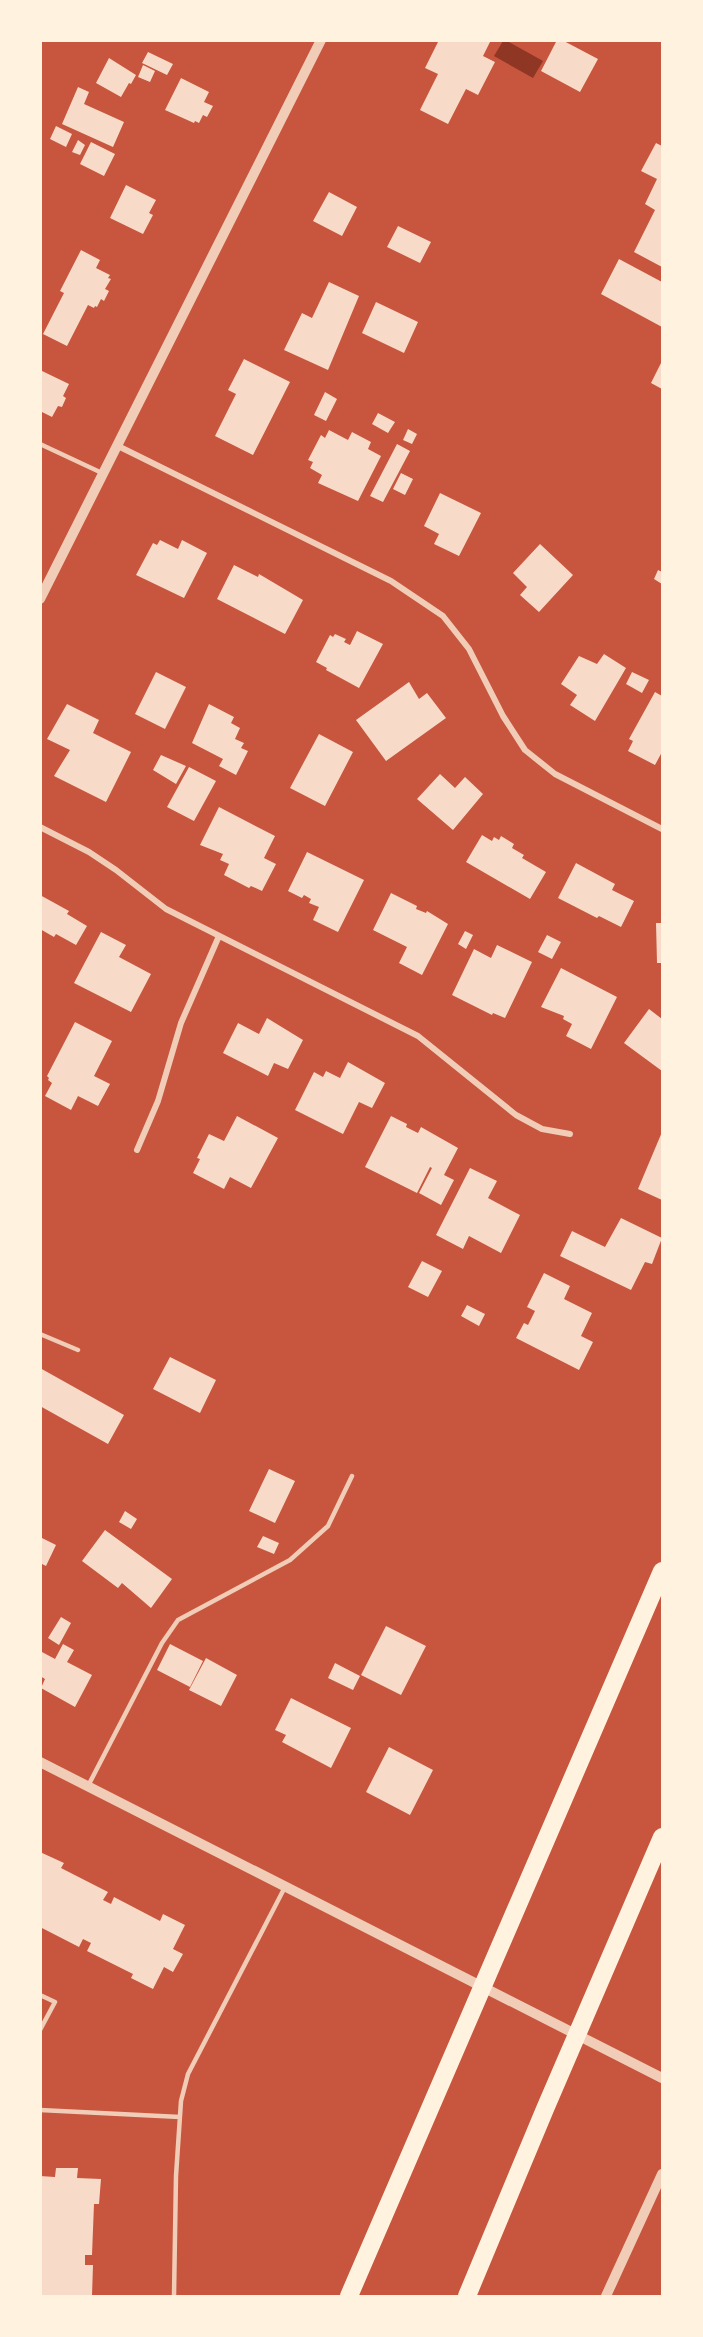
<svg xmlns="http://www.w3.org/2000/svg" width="703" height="2337" font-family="'Nunito Sans',sans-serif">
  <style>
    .water { fill: #8f3625 }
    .building { fill: #f7dbc8 }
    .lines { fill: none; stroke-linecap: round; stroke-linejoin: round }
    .service { stroke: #f1ccb7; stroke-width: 4.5 }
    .minor { stroke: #f1ccb7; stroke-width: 6 }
    .tertiary { stroke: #f1ccb7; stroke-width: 10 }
    .motorway { stroke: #fff3e0; stroke-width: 18 }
  </style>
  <rect width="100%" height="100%" fill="#c8553d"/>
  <path class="water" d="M503,41H507L543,61L533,78L494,56Z"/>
  <path class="building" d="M439,40H491L483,56L495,62L478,95L466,89L448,124L420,110L438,74L425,68Z
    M557,40H562L598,59L580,92L541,71Z
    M148,52L173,64L167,75L142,63Z
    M109,58L136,75L131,84L129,83L121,97L96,83Z
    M143,65L155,71L150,82L138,77Z
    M181,78L209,92L204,102L213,106L207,117L203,115L199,123L195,121L194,123L165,110Z
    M78,87L89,92L84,104L124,122L113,147L62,124Z
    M56,126L72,134L66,147L50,139Z
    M78,140L85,145L80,155L72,152Z
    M91,142L115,154L104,176L80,164Z
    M656,143L662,146V267L634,252L655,210L645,204L657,179L641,171Z
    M126,185L156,200L149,213L153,215L143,234L110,218Z
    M329,192L357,207L342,236L313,221Z
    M398,226L431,242L420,263L387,247Z
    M81,250L100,260L96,268L110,275L108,278L111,279L105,289L109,291L104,301L101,299L97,307L95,306L94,308L88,305L67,346L43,334L64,293L60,291Z
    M619,259L662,282V327L601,294Z
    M329,282L359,296L328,370L284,350L302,313L312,318Z
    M376,302L418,322L404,353L362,333Z
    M244,359L290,382L253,455L215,436L236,394L228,390Z
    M662,361V389L651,383Z
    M40,370L69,384L63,396L66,398L62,407L58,406L52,417L40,411Z
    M325,392L337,399L326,421L314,415Z
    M378,413L395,422L388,433L372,424Z
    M408,429L417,434L412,444L403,440Z
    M329,430L348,440L352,432L371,442L368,449L381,456L358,501L318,483L322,475L310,468L313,462L308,460L321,435L325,438Z
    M397,444L410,451L383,502L370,496Z
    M401,473L413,479L405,495L393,489Z
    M440,493L481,513L459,556L434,544L439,534L424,526Z
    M160,540L178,549L182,540L207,553L184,598L136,575L153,543L157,545Z
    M540,544L573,575L539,612L520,595L527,587L513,573Z
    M234,565L258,577L259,574L303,600L285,634L217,599Z
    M658,570L662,572V584L654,579Z
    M357,631L383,644L359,688L326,670L327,668L316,662L330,635L333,637L335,634L346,639L344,642L350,645Z
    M604,654L626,668L595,721L570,705L577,695L561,684L579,656L597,664Z
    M156,672L186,687L165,729L135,714Z
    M632,672L649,680L642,693L626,684Z
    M409,682L419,699L427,693L446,718L386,761L356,720Z
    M655,692L662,696V752L655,765L628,751L633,741L629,739Z
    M67,704L99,720L93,733L131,752L106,802L54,776L70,750L47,739Z
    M209,704L234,717L231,723L240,728L235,739L244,743L241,748L248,751L236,775L219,766L223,759L192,743Z
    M319,734L353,752L325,806L290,788Z
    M161,755L186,766L176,784L153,770Z
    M189,767L216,781L194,821L167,807Z
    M440,774L455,788L465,777L483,794L453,830L417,799Z
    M219,807L275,836L264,858L276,864L262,891L251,886L249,888L224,875L229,864L220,860L223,854L200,845Z
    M482,835L492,841L494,837L499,840L501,836L514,844L512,848L524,855L522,858L546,872L530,899L466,862Z
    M307,852L364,880L338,932L313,920L319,907L309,903L311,899L304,895L302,898L288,891Z
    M576,863L615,884L612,890L634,901L621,927L599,916L597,918L558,898Z
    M391,893L417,906L416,909L426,913L427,911L448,924L422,975L399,963L407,947L373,930Z
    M40,895L69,911L67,914L87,926L76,945L56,934L54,937L40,929Z
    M656,923H662V963H657Z
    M465,931L473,935L466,949L458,944Z
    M101,932L126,945L119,957L151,974L131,1012L74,983Z
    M547,935L561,942L552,959L538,952Z
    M497,945L532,962L505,1018L493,1013L492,1015L452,995L474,949L491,958Z
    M561,968L617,997L591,1049L566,1036L572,1024L563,1019L564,1016L541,1007Z
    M649,1009L662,1019V1071L624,1043Z
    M267,1018L303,1040L288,1069L274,1063L268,1076L223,1053L238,1023L259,1034Z
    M75,1022L112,1041L94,1076L110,1084L98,1106L78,1096L71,1110L45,1096L52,1083L48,1080L49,1078L47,1076Z
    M348,1062L385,1083L372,1108L359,1102L343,1134L295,1110L314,1072L323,1077L326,1071L340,1078Z
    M237,1116L278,1138L251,1188L230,1177L224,1189L193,1173L200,1159L197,1158L209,1134L224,1141Z
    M391,1116L407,1124L406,1127L418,1133L421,1127L458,1148L444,1175L454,1180L441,1205L419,1193L432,1168L430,1167L417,1193L365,1167Z
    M662,1132V1200L638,1189Z
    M470,1168L497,1181L488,1198L520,1215L501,1253L469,1236L463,1249L436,1235Z
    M621,1218L662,1238L652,1264L645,1262L631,1290L560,1256L572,1231L605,1247Z
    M422,1261L442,1271L428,1297L408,1287Z
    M544,1273L570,1286L564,1299L592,1313L581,1336L593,1342L579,1370L516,1338L524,1323L528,1325L535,1311L527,1307Z
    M467,1305L485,1314L479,1326L461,1316Z
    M170,1357L216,1380L200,1413L153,1389Z
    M40,1368L124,1415L108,1444L40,1406Z
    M269,1469L295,1481L275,1523L249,1511Z
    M125,1511L137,1519L131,1529L119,1522Z
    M105,1530L172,1579L151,1608L122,1583L118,1588L82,1561Z
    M263,1536L279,1543L274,1554L257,1547Z
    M40,1537L56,1545L46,1566L40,1563Z
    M61,1617L71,1623L59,1645L48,1638Z
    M386,1626L426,1646L401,1695L361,1675Z
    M63,1644L74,1650L67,1662L92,1675L75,1707L41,1688L45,1679L40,1676V1655L42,1652L55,1659Z
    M170,1644L203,1661L190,1687L157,1670Z
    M206,1658L237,1675L221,1706L189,1690Z
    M335,1663L360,1676L353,1690L328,1678Z
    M291,1698L351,1728L331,1768L282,1742L286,1735L275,1730Z
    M389,1747L433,1770L410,1815L366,1792Z
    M40,1852L64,1863L61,1868L108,1892L103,1900L111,1904L114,1897L160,1921L163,1914L185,1925L173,1949L183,1954L173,1972L164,1967L153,1989L131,1978L133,1974L87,1951L91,1943L83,1939L79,1947L40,1927Z
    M56,2168H78L77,2178L101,2179L99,2204H94L92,2255H85V2265H93L92,2296H40V2176L55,2177Z"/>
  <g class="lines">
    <path class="service" d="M40,444L102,473
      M40,1334L78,1350
      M88,1786L162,1643L178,1620L290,1560L328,1526L352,1476
      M40,1995L55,2002L40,2030
      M40,2110L180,2117
      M174,2296L176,2176L181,2101L188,2074L285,1887"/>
    <path class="minor" d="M118,446L391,581L443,616L469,649L503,716L525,750L555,774L662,829
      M40,827L89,852L116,870L166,909L418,1036L516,1115L542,1129L570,1134
      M137,1150L158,1101L181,1023L219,936"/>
    <path class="tertiary" d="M40,599L321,40
      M40,1762L662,2078
      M606,2296L662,2174"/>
    <path class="motorway" d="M349,2296L662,1571
      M467,2296L545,2109L662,1837"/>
  </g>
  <rect width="703" height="2337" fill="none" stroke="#fff3e0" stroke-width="84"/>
</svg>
